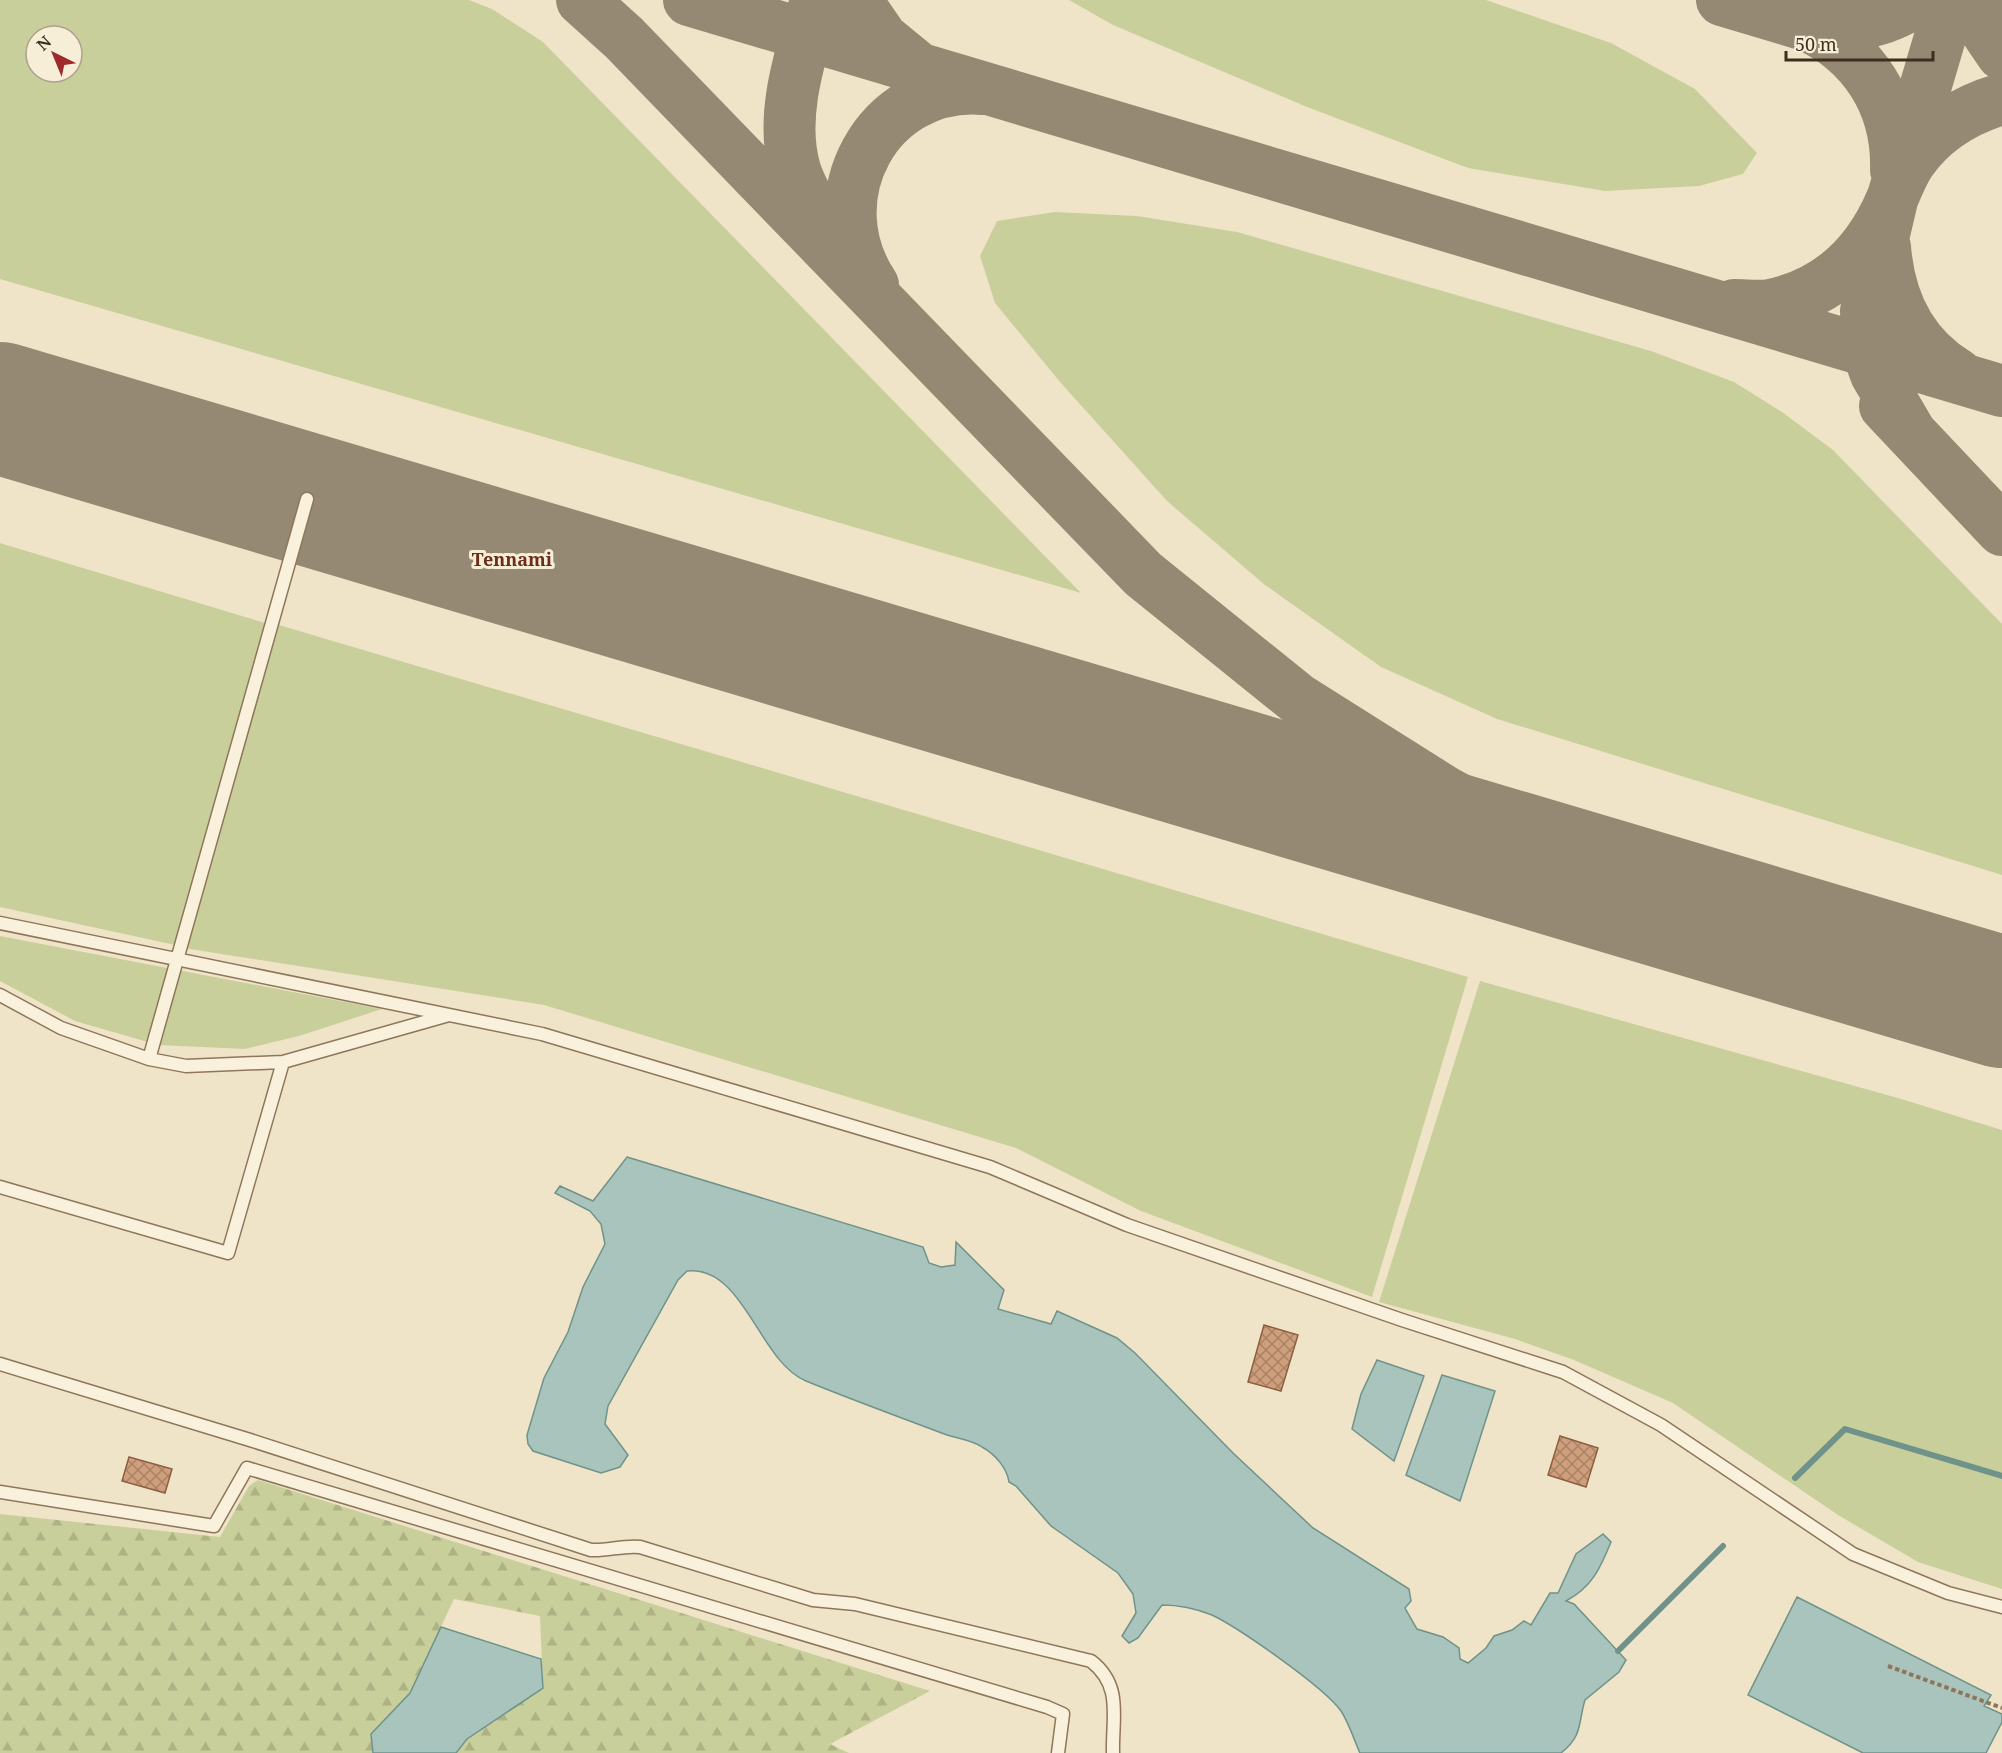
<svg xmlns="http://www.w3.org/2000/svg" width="2002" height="1753" font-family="'Noto Serif',serif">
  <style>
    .green { fill: #c9cf9b; fill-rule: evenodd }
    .forest { fill: url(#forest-firs) }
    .water { fill: #a9c4bc; stroke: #6f938a; stroke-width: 1.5 }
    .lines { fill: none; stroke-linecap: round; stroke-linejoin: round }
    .stream { stroke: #6f938a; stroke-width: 6 }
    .taxiway { stroke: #968974; stroke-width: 52 }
    .runway { stroke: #968974; stroke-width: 132 }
    .building { fill: url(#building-cross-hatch); stroke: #8d5f41; stroke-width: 1.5 }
    .service-casing { stroke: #8d765c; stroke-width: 15 }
    .path { stroke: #8d765c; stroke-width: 4; stroke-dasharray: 4.5 3; stroke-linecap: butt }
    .service { stroke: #faf1dc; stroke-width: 12 }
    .labels { text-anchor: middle; stroke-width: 6; stroke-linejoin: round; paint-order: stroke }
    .quarter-label { font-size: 18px; font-weight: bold; fill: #6b2e1e; stroke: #f7eed8 }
  </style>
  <defs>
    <pattern id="forest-firs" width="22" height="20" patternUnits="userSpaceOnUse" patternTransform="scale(1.5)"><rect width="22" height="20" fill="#c9cf9b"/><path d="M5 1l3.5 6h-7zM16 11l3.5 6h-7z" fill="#aeb285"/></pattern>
    <pattern id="building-cross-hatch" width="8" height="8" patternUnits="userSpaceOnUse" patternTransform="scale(1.5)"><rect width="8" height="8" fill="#cf9f7d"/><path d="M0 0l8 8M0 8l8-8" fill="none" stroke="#a98266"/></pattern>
  </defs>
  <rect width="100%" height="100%" fill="#f0e4c8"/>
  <path class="green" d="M0,0H469L492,9L543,42L1081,593L0,279ZM36,36H72V72H36Z
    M1069,0H1486L1611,43L1695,89L1757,153L1743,174L1699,186L1605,191L1468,168L1307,107L1113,25Z
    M1055,212L1137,216L1237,232L1651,351L1734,382L1782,412L1833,450L2002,624V875L1497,719L1381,667L1265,585L1167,501L1060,382L995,303L980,256L997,221Z
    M0,543L268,624L175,945L0,907Z
    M279,625L1468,977L1372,1297L1141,1211L1016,1148L544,1005L184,948Z
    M0,936L382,1009L299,1036L245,1049L158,1045L75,1021L0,981Z
    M1480,981L1898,1098L2002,1130V1589L1918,1562L1838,1515L1673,1403L1574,1360L1515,1339L1379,1302Z"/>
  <path class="forest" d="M258,1480L930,1691L830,1744L849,1753H456L467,1739L543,1688L540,1616L454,1599L410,1693L371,1734L373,1753H0V1514L220,1537L249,1486Z"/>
  <path class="water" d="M627,1157L923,1247L929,1263L941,1267L955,1265L956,1242L1004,1290L998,1309L1051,1324L1057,1311L1117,1338L1135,1353L1233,1453L1313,1528L1409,1589L1411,1601L1405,1608L1417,1629L1443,1637L1459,1648L1460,1659L1468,1663L1486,1648L1494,1636L1512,1630L1524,1621L1531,1625L1550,1593H1558L1576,1554L1603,1534L1611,1542C1600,1569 1592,1587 1566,1601L1574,1604L1626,1660L1619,1672L1585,1700C1578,1723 1583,1736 1561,1753H1360C1354,1740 1349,1723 1341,1711C1324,1687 1239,1628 1212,1615C1197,1609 1178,1605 1162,1605L1138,1638L1129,1643L1122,1636L1136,1613L1133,1594L1118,1573L1051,1526L1016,1486L1009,1482C1007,1468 995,1454 982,1447C970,1439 952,1438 939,1432C894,1415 850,1399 806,1381C759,1362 744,1265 687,1271L678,1280L608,1406L605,1424L628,1455L620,1467L601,1473L533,1451L528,1444L527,1435L544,1378L568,1332L583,1287L605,1244L601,1224L590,1211L555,1193L560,1186L593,1201Z
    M1377,1360L1424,1376L1394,1461L1352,1429L1361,1394Z
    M1442,1375L1495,1391L1460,1501L1406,1475Z
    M1797,1597L1991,1695L1984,1706L2002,1714V1722L1986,1753H1863L1748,1695Z
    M441,1627L541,1659L543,1688L467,1739L456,1753H373L371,1734L410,1693Z"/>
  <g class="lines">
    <path class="stream" d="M1795,1478L1845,1429L2002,1476
      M1618,1651L1723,1546"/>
    <path class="taxiway" d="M582,0L624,38L1143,574L1298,699L1444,791L1624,890
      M689,0L2002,391
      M816,0C801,54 779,115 795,170C801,189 812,207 822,224
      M856,0L882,38L915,65
      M1722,0L1839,35
      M1974,0L1987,32L2002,54
      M1804,24C1864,51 1898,105 1896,170
      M1804,24C1846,29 1883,24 1918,0
      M1885,247C1889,300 1911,346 1957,374
      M873,285C815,199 876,81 983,89
      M1734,305C1746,305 1759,307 1770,305C1830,293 1869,254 1892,199C1898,186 1902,174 1910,162C1933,129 1964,110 2002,99
      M1885,406L2002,530
      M1910,432L1876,374L1868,352L1866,311L1892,200L1951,0"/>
    <path class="runway" d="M0,408L2002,1002"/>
  </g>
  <path class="building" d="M1264,1325L1298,1335L1281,1391L1248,1382Z
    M1560,1436L1598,1448L1586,1487L1548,1475Z
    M129,1457L172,1469L165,1493L122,1481Z"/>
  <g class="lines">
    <defs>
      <path id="service" d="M0,923L542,1034L990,1167L1127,1225L1402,1320L1563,1372L1661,1425L1853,1554L1948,1593L2002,1607
        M0,995L61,1028L149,1059L186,1066L283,1062L449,1015
        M149,1059L307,499
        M0,1187L228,1253L283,1062
        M0,1364L250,1440L591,1550C608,1551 623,1545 640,1547L813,1600L855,1604L1091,1661C1123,1686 1112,1717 1113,1753
        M0,1492L214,1526L247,1468L1047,1707L1063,1714L1058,1753"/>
    </defs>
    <use href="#service" class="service-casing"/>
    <path class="path" d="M1888,1666L2002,1708"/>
    <use href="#service" class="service"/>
  </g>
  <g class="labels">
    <g class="quarter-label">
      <text x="512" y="566">Tennami</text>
    </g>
  </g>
  <g transform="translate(54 54) rotate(317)"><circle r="28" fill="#f7eed8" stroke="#ada18e" stroke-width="1.5"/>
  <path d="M0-4.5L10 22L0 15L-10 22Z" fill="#9e2a2b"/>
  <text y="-9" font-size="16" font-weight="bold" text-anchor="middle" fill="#3d2e20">N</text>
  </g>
  <path d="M1786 51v9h147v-9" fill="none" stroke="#3d2e20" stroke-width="3"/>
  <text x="1795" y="51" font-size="18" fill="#3d2e20" stroke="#f7eed8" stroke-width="4.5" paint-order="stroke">50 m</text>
</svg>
